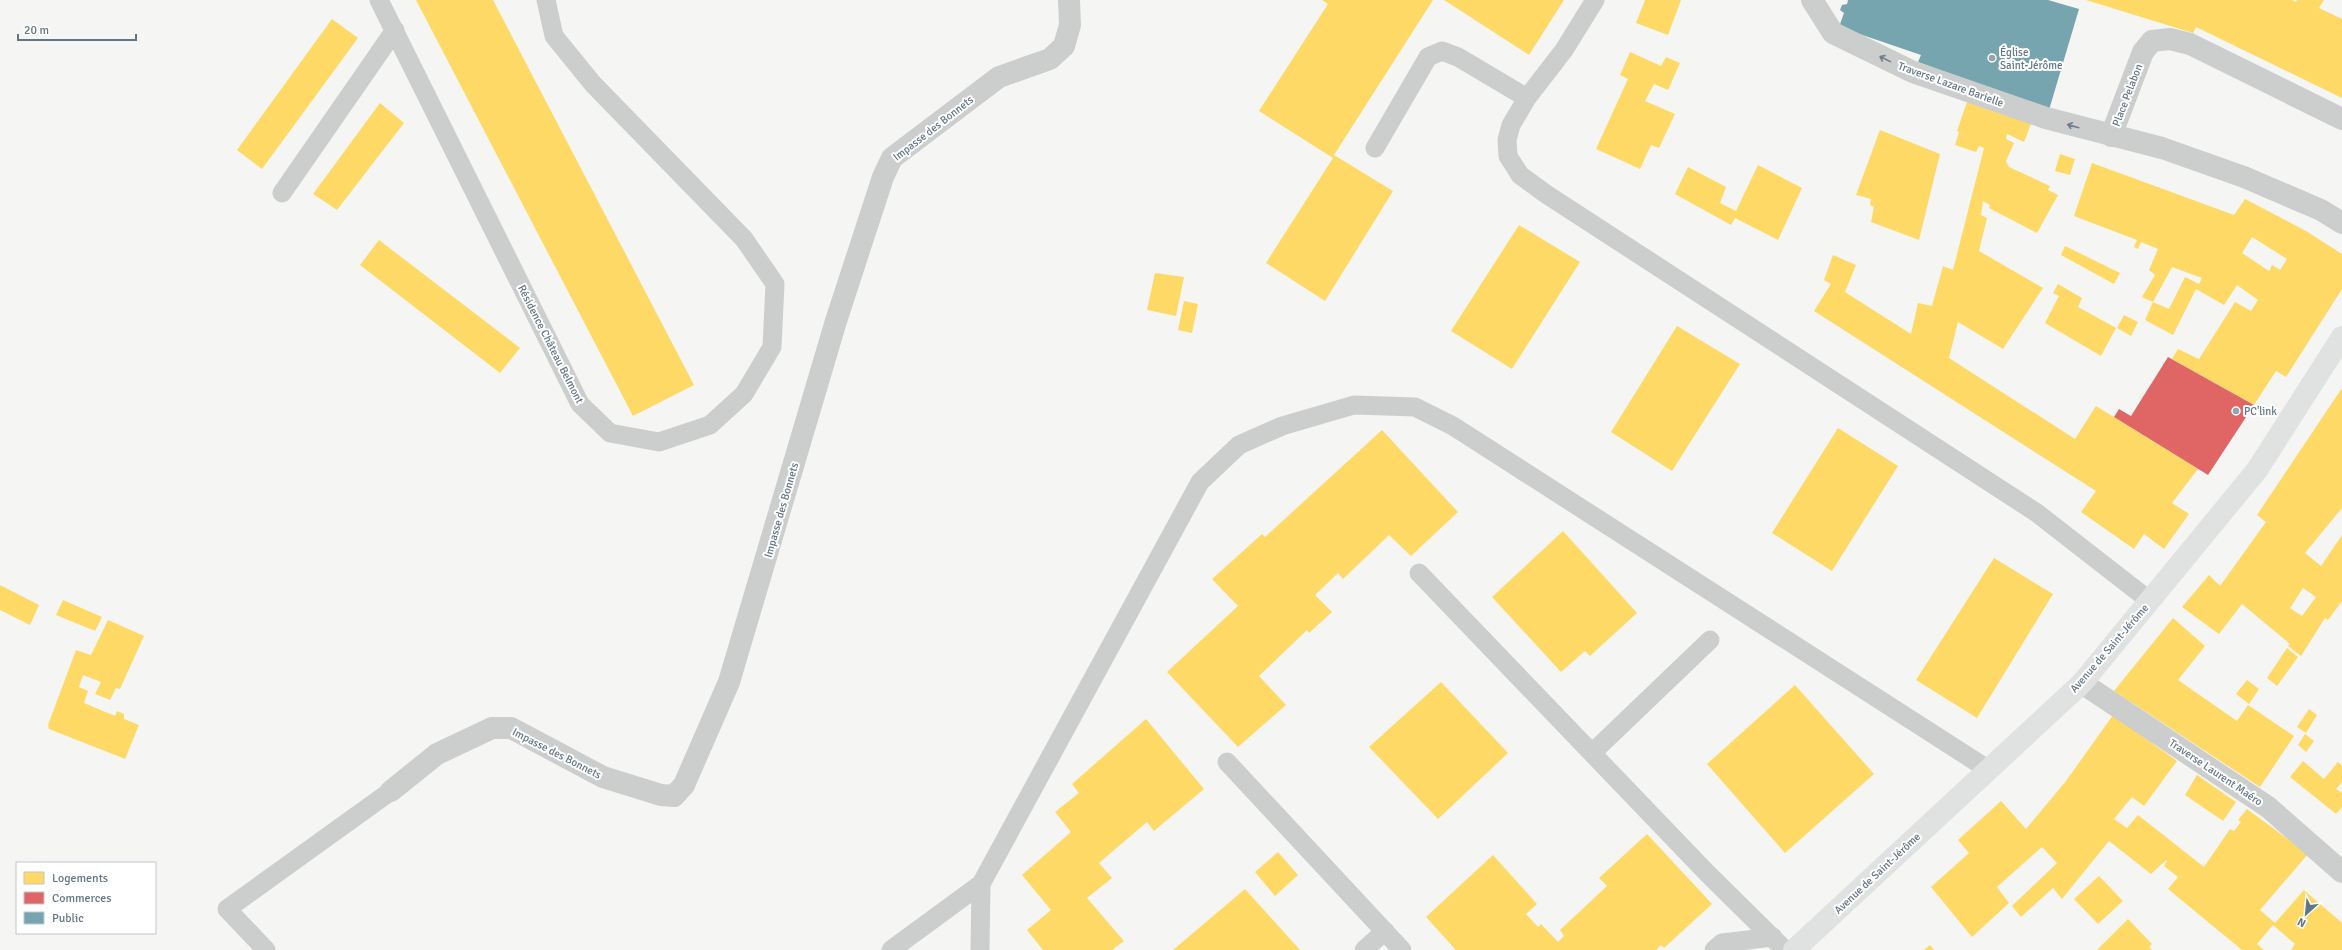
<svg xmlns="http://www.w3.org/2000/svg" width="2342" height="950" font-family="Signika,sans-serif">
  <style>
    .homes { fill: #ffd966; fill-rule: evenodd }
    .shops { fill: #e06666 }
    .public { fill: #76a5af }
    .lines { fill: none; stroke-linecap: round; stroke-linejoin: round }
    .lane { stroke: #cccece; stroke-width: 19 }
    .street { stroke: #cccece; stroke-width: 22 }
    .secondary { stroke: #e0e1e1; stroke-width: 22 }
    .oneway { stroke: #6e7f8c }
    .poi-dot { fill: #96a2ac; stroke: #fff; stroke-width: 1.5 }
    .labels { text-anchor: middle; stroke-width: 4; stroke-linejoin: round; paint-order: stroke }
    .poi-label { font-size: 11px; fill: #637685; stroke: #fff; text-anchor: start }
    .street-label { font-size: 11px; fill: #637685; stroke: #fff }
  </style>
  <rect width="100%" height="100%" fill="#f5f5f3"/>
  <path class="homes" d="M416,0H493L694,385L633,416Z
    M1322,0H1433L1334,155L1393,191L1325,301L1266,263L1333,158L1259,111L1328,4Z
    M1444,0H1564L1529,55Z
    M1645,0H1681L1668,35L1636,23Z
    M2086,0H2292L2296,2L2297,0H2324L2319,8L2342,19V98L2196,27L2193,33Z
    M332,19L358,38L262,169L237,150Z
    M1630,52L1661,66L1666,57L1680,63L1668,90L1654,84L1645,101L1675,114L1659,148L1651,145L1640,169L1596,149L1628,79L1620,75Z
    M1967,102L2031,124L2024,142L2007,134L2006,139L2014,143L2006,161L2009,167L2050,186L2048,190L2058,195L2037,233L1989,208L1990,205L1983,201L1981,215L1987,218L1979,251L2043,288L2003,349L1958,322L1949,358L2075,439L2096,406L2198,469L2172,503L2189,514L2164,549L2144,534L2134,549L2081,512L2096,491L1814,311L1831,284L1824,280L1833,255L1856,265L1845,292L1911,334L1918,303L1932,306L1943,266L1953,270L1984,148L1979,146L1976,152L1955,145L1959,132L1957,131Z
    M380,103L404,123L337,210L313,194Z
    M1880,130L1940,154L1919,240L1871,222L1874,207L1870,205L1871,199L1856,195Z
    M2060,154L2075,159L2070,175L2055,171Z
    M2092,163L2234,215L2245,199L2306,231L2342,254V289L2286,377L2276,371L2254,405L2172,359L2178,349L2199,359L2235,302L2251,311L2258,300L2237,285L2224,305L2196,289L2173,335L2145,320L2153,302L2169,309L2185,277L2199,284L2202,278L2172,267L2153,302L2142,297L2155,275L2149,270L2158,249L2141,242L2138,249L2134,247L2137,240L2074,216ZM2252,237L2287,259L2280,270L2272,265L2269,271L2242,253Z
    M1758,165L1802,188L1778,240L1735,218L1731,225L1675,194L1688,167L1726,187L1720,203L1736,211Z
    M1519,225L1580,262L1512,369L1451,331Z
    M379,240L520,348L500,373L360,265Z
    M2065,246L2120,273L2114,284L2061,255Z
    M1155,273L1184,277L1176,316L1147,310Z
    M2058,284L2082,298L2078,307L2116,328L2101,356L2045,323L2059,296L2053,293Z
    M1184,301L1198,304L1192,333L1178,330Z
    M2124,315L2138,322L2131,336L2117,328Z
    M1677,326L1740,364L1672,471L1611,432Z
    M2342,388V508L2305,553L2321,566L2342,535V601L2328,620L2325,618L2301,656L2288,646L2290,644L2242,604L2219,634L2182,607L2209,575L2220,586L2266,522L2257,515ZM2303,588L2316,597L2302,616L2290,608Z
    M1838,428L1898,466L1832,571L1772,533Z
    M1382,430L1458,512L1411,556L1389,535L1343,579L1338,573L1315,595L1332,612L1309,633L1307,630L1259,676L1286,705L1238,747L1167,672L1238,606L1212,579L1262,534L1265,537Z
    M1563,531L1637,613L1590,656L1585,651L1561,672L1492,597Z
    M1994,558L2053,594L1977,718L1916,680Z
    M0,585L39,605L30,625L0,610Z
    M63,600L102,617L95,631L56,615Z
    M2173,618L2205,646L2178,680L2237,721L2248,705L2294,736L2260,787L2114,691Z
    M108,620L144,636L120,689L116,688L110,700L95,694L101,682L83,675L79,687L88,691L84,703L115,716L117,711L124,714V719L139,725L125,759L49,729L48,725L76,650L91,655Z
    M2287,648L2298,657L2277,686L2267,678Z
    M2247,680L2259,689L2249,704L2236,694Z
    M1441,682L1508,753L1438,819L1369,747Z
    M1795,685L1874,774L1785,853L1707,764Z
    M2309,709L2317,715L2306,733L2297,727Z
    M2113,715L2177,761L2144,806L2132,797L2114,819L2127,828L2138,815L2204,867L2230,829L2234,831L2241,822L2238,820L2247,809L2308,854L2260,910L2275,923L2304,890L2342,923V950H2291L2295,944L2273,925L2257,944L2264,950H2242L2168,889L2178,877L2164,866L2167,861L2166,860L2151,874L2109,841L2062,899L2053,888L2021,917L2012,906L2057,863L2042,847L1997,887L2009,903L1972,937L1931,887L1969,853L1958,840L2001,801L2026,829L2066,781Z
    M1146,719L1204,789L1154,831L1147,822L1099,863L1112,878L1087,898L1124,941L1112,950H1043L1027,930L1051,910L1022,875L1071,832L1055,812L1079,793L1072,784Z
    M2305,734L2314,741L2306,752L2298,745Z
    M2303,761L2324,779L2338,762L2342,766V782L2336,789L2342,793V807L2336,814L2290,777Z
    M2197,775L2236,802L2223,821L2185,795Z
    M1647,834L1712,904L1664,948L1661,945L1656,950H1456L1426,917L1493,855L1537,904L1526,914L1538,927L1541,924L1558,942L1564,936L1560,930L1607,886L1599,878Z
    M1278,852L1298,875L1275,896L1255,872Z
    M2099,876L2123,901L2098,924L2074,899Z
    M1245,889L1300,950H1173Z
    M2128,919L2152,944L2149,947L2152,950H2097Z
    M1930,945L1934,950H1924Z"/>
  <path class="shops" d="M2168,357L2254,405L2208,475L2114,417L2119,409L2131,416Z"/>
  <path class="public" d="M1848,0H2048L2079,9L2049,110L1918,62L1921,55L1839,27L1844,13L1840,10L1842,5L1847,4Z"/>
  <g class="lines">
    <path class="lane" d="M379,0L580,404L610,433L659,442L710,425L744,394L772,347L775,284L744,239L593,84L554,36L546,0
      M1595,0L1564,50L1527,98L1511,125L1507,140L1508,156L1520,175L1546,194L2037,513L2150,601
      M1375,148L1428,57L1442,51L1458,57L1527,98
      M282,193L395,30
      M1419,573L1707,873L1785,950
      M1592,753L1710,640
      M1227,762L1402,950
      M266,950L227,909L391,791
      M891,950L981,884
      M980,950L981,884L1200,482L1239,445L1282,426L1354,405L1415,407L1453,426L1989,770
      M1364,950L1385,931
      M1714,950L1722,943L1773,937"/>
    <path class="street" d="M1812,0L1833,33L1913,72L2046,118L2162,148L2244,177L2321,210L2342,223
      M2111,136L2143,52L2152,41L2170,39L2190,44L2342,119
      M2082,683L2268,807L2342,872
      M391,791L437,754L492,728H511L603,777L661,795L674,796L684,785L729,682L836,321L883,177L892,158L999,77L1050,59L1064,46L1070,25L1069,0"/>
    <path class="secondary" d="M1794,950L2082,683L2257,470L2342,337"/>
  </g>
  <defs><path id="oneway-shaft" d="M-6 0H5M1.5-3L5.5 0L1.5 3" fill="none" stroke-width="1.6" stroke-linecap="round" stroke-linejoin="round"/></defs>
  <g class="oneway">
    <use href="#oneway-shaft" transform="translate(1885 59) rotate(-154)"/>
    <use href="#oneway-shaft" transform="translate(2073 126) rotate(-164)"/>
  </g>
  <g class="poi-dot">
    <circle cx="1992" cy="58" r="4"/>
    <circle cx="2236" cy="411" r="4"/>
  </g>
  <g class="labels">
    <g class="poi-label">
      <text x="2000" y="56">Église<tspan x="2000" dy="13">Saint-Jérôme</tspan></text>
      <text x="2244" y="415">PC'link</text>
    </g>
    <g class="street-label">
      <text transform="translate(1951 84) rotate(20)" y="4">Traverse Lazare Barielle</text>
      <text transform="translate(2127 95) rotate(-69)" y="4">Place Pelabon</text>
      <text transform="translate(933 128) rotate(-38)" y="4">Impasse des Bonnets</text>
      <text transform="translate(551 344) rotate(63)" y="4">Résidence Château Belmont</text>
      <text transform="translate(781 510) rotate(-74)" y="4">Impasse des Bonnets</text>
      <text transform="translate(2109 648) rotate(-49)" y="4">Avenue de Saint-Jérôme</text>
      <text transform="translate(557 753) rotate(27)" y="4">Impasse des Bonnets</text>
      <text transform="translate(2216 772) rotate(34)" y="4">Traverse Laurent Maéro</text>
      <text transform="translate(1877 873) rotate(-43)" y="4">Avenue de Saint-Jérôme</text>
    </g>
  </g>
  <rect x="16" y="862" width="140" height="72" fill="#ffffff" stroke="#c1c8ce"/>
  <rect x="24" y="872" width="20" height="12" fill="#ffd966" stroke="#c1c8ce"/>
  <text x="52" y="882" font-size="12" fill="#637685">Logements</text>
  <rect x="24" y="892" width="20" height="12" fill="#e06666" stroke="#c1c8ce"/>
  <text x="52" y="902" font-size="12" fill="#637685">Commerces</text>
  <rect x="24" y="912" width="20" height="12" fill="#76a5af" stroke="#c1c8ce"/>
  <text x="52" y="922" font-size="12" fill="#637685">Public</text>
  <g transform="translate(2306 914) rotate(207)" stroke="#ffffff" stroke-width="3" paint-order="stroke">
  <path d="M0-3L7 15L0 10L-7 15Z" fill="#637685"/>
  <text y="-6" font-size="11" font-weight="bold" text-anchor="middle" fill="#637685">N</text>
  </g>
  <path d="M18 34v6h118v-6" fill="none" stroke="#637685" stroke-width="2"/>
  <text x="24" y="34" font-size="12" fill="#637685" stroke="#ffffff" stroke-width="3" paint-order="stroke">20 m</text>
</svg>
